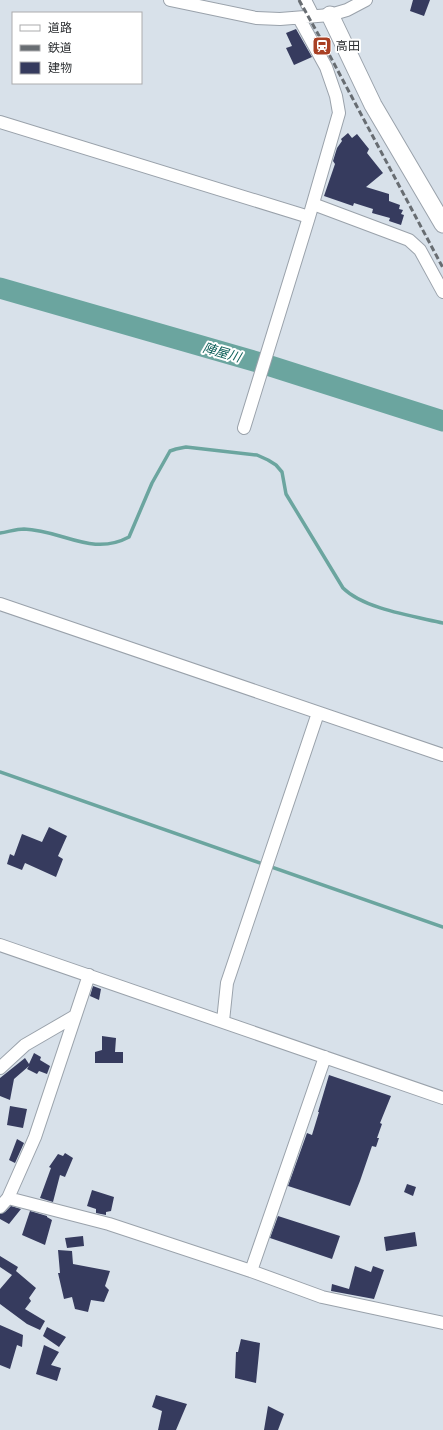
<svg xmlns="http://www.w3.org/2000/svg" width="443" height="1430" font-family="'Golos Text','Noto Sans JP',sans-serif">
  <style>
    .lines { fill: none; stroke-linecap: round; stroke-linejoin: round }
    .stream { stroke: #6ba59f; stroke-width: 3.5 }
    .river { stroke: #6ba59f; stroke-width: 21 }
    .building { fill: #363b5e }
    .street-casing { stroke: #9aa2ab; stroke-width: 14 }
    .secondary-casing { stroke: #9aa2ab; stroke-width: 19 }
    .street { stroke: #fff; stroke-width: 12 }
    .secondary { stroke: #fff; stroke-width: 17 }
    .rail { stroke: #686d72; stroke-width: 3; stroke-dasharray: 6 3; stroke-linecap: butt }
    .labels { text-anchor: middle; stroke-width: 4; stroke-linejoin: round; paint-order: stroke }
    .poi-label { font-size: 12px; fill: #2c2f32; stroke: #fff; text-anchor: start }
    .water-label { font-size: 13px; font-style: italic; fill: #0f605a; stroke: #fff }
  </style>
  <rect width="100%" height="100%" fill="#d8e1ea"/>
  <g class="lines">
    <path class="stream" d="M0,533C8,532 16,529 24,529C62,530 92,557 129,537L152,483L170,451L176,449L186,447L257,455L268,460L276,465L282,472L286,494L343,588C364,609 413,616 443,623
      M0,772L443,927"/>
    <path class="river" d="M0,288L264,364L443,421"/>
  </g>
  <path class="building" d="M413,0H430L424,16L410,11Z
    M296,29L312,57L294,65L286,48L292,46L286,33Z
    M348,133L352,138L357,134L369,149L367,153L383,173L366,187L389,194V201L400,205L399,209L403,210L401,214L404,215L401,225L389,221L390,218L372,213L373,209L354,203L353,206L324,196L335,164L333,161L337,148L342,141L341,139Z
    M49,827L67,836L58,856L63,859L56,877L25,863L22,870L7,864L10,854L14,856L22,834L42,842Z
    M93,986L101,989L99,1000L90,996Z
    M102,1036L116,1038L115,1052H123V1063H95V1052L102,1050Z
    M34,1053L41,1057L40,1060L50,1066L47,1074L39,1071L37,1074L27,1069L29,1066L14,1079L10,1100L0,1096V1078L25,1058L29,1064Z
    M329,1075L391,1096L380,1123L382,1124L377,1138H379L376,1147L372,1146L360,1181L350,1206L288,1186L307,1133L312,1135L319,1112H318Z
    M10,1106L27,1109L23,1128L7,1125Z
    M17,1139L24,1143L15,1163L9,1160Z
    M65,1153L73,1158L65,1177L60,1175L53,1202L40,1198L51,1168L49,1167L58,1154L63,1156Z
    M407,1184L416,1187L413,1196L404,1192Z
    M92,1190L114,1197L111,1211L106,1212V1215L96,1213V1209L87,1206Z
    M11,1206L21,1209L9,1224L0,1219V1214L5,1212Z
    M30,1211L47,1216V1217L52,1220L45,1245L22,1235Z
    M278,1216L340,1236L332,1259L270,1238Z
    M415,1232L417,1246L386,1251L384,1237Z
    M83,1236L84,1246L67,1248L65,1238Z
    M58,1250L72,1251L73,1264L110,1271L105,1286L109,1290L104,1302L91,1300L88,1312L75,1309L72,1297L64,1299L58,1273H60Z
    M0,1256L18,1267L16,1271L36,1288L29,1298L31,1301L25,1309L45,1321L40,1330L27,1324L0,1304V1289L12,1275L0,1267Z
    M355,1266L371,1272L373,1266L384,1270L374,1299L331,1291L332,1284L349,1289Z
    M0,1325L23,1335L22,1347L17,1345L10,1369L0,1365Z
    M47,1327L66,1337L59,1347L43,1336Z
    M241,1339L260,1343L256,1383L235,1378L236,1352H238Z
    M44,1345L59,1352L51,1365L61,1368L57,1381L36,1374Z
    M156,1395L187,1404L176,1430H158L162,1411L152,1407Z
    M268,1406L284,1414L278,1430H264Z"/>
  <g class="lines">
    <defs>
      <path id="street" d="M170,0L256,18L280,19L330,15L347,10L366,0
        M305,0L313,16
        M0,122L309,217
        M313,204L409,240L420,250L443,292
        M244,428L309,217L339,113L336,96L326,67L299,18
        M0,604L443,755
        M0,945L443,1098
        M223,1021L227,983L318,713
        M0,1068L25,1045L75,1016
        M8,1198L109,1224L251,1271L322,1297L443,1323
        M0,1207L8,1198L35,1137L89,975
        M251,1271L325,1057"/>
      <path id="secondary" d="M330,15L373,105L443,224"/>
    </defs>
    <use href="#street" class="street-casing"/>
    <use href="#secondary" class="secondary-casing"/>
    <use href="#street" class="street"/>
    <use href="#secondary" class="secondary"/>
    <path class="rail" d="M299,0L322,41L443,268"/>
  </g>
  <defs>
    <symbol id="station-square" viewBox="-11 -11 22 22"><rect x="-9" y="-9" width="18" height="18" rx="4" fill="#a94024" stroke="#fff"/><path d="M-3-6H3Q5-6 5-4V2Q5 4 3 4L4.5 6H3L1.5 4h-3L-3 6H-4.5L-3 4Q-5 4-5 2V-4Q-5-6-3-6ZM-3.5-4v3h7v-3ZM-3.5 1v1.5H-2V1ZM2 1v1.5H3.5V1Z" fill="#fff"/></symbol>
  </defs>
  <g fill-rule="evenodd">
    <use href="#station-square" x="311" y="35" width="22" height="22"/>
  </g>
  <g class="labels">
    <g class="poi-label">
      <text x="336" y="50">高田</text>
    </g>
    <g class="water-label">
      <text transform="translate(222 352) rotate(16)" y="5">陣屋川</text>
    </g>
  </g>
  <rect x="12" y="12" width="130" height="72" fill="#ffffff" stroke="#abacad"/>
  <rect x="20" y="25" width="20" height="6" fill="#ffffff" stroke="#abacad"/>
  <text x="48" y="32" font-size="12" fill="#2c2f32">道路</text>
  <rect x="20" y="45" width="20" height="6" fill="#686d72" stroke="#abacad"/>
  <text x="48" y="52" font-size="12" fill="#2c2f32">鉄道</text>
  <rect x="20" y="62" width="20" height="12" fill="#363b5e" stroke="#abacad"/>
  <text x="48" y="72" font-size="12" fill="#2c2f32">建物</text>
</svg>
